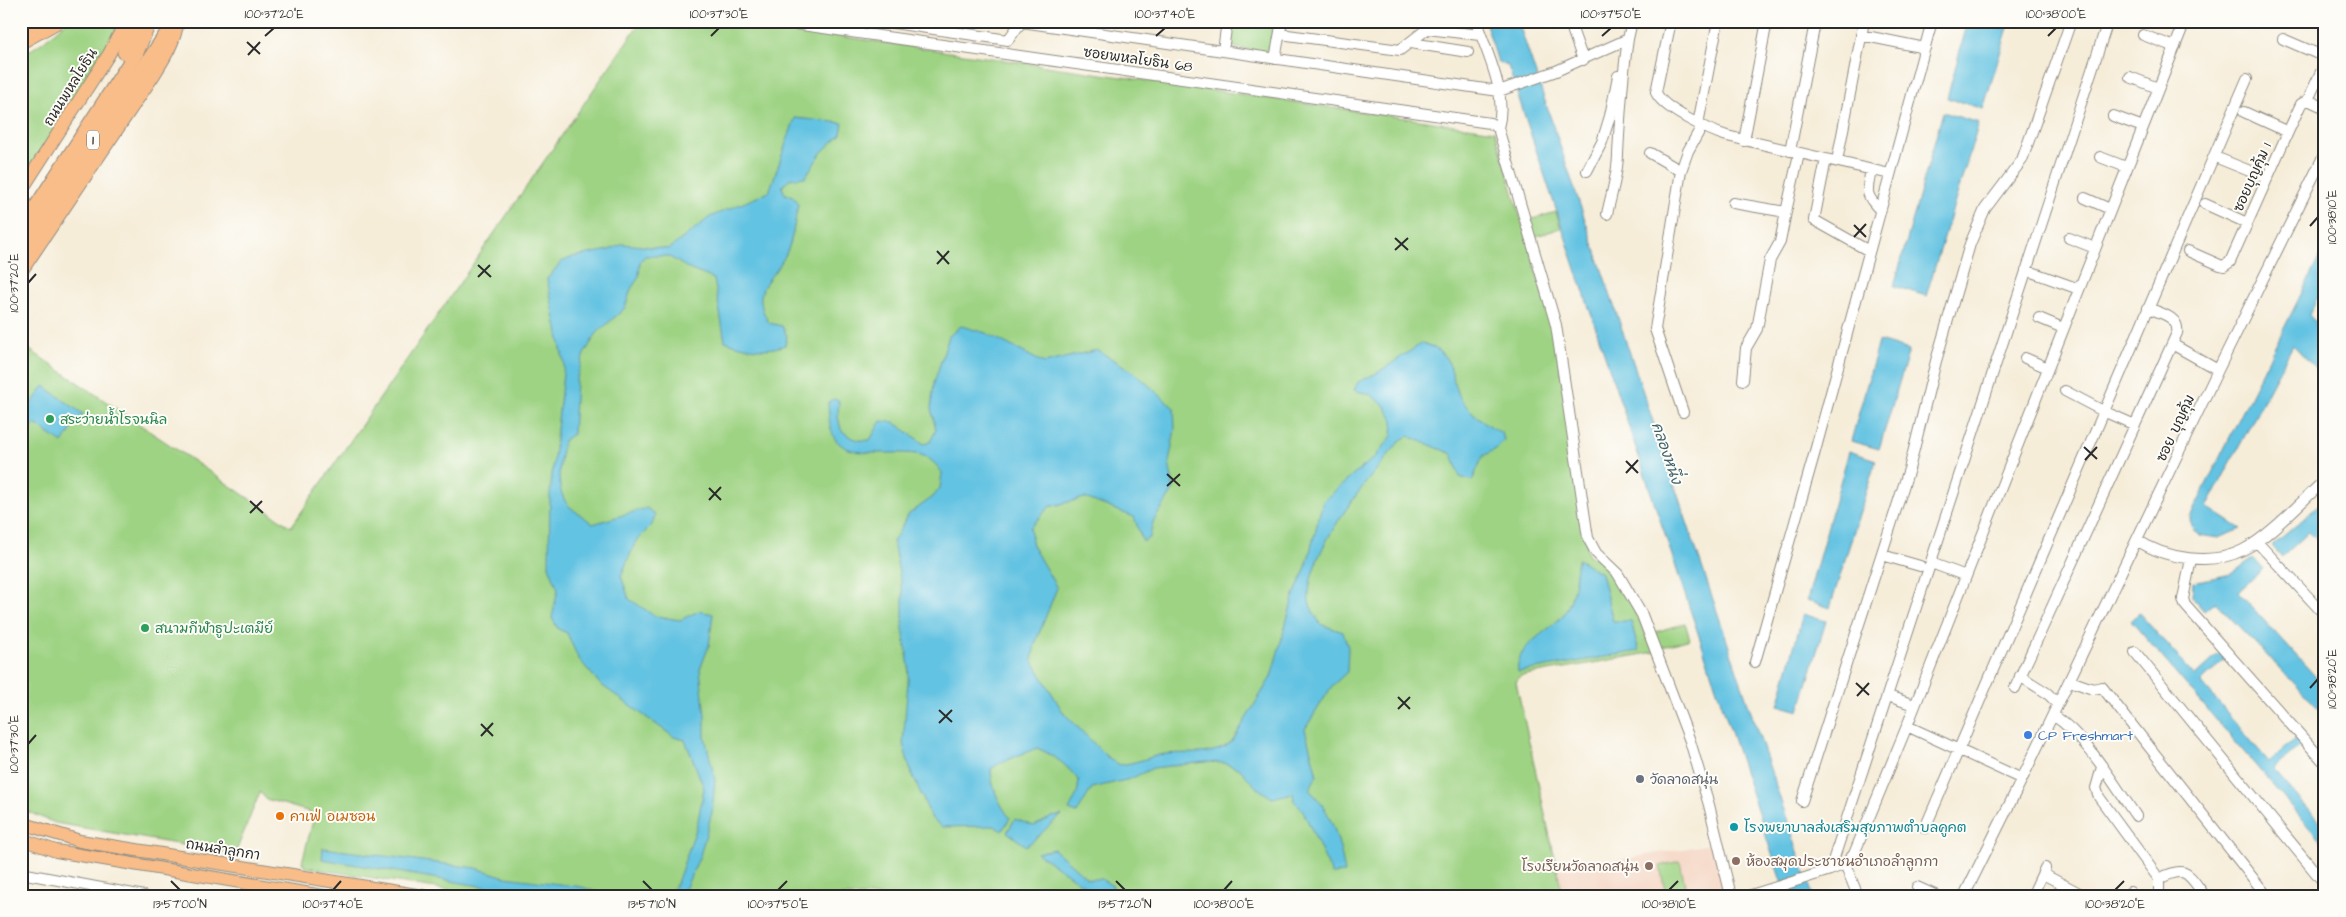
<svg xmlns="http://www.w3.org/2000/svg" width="2346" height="917" font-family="'Architects Daughter','Playpen Sans Thai',sans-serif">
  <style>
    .built { fill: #f4d3c0 }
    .green { fill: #9ed383; stroke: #647f57 }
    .water { fill: #64c3e2; stroke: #487786 }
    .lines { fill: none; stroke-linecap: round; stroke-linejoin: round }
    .minor-casing { stroke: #908c82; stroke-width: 12 }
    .major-casing { stroke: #908c82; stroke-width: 14 }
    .highway-casing { stroke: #908c82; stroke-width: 17 }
    .minor { stroke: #fff; stroke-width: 10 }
    .major { stroke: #f8bd89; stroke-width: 12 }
    .highway { stroke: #f8bd89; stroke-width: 15 }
    .ticks { fill: none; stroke: #2b2b2b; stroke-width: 2 }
    .leisure-dot { fill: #2e9e5b; stroke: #fdfcf7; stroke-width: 2 }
    .shop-dot { fill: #3f7fe0; stroke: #fdfcf7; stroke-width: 2 }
    .worship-dot { fill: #6b7280; stroke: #fdfcf7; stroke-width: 2 }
    .food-dot { fill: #e8710a; stroke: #fdfcf7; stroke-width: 2 }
    .culture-dot { fill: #0f9aa8; stroke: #fdfcf7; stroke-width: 2 }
    .education-dot { fill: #8d6e63; stroke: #fdfcf7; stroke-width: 2 }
    .labels { text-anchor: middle; stroke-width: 4; stroke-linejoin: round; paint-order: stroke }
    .shield { fill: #fdfcf7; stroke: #6a6a68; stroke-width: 1 }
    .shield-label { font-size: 12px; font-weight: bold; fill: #2b2b2b }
    .street-label { font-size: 14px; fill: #2b2b2b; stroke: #fdfcf7 }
    .leisure-label { font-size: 14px; fill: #27864d; stroke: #fdfcf7; text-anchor: start }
    .shop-label { font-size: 14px; fill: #366cbe; stroke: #fdfcf7; text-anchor: start }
    .worship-label { font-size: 14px; fill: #5b616d; stroke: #fdfcf7; text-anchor: start }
    .food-label { font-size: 14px; fill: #c56008; stroke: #fdfcf7; text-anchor: start }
    .culture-label { font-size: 14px; fill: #0d838f; stroke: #fdfcf7; text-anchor: start }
    .education-label { font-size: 14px; fill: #785e54; stroke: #fdfcf7; text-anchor: start }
    .water-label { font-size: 15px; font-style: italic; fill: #3f606b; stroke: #fdfcf7 }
    .neatline { fill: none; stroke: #2b2b2b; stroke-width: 2 }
    .ticks-label { font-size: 12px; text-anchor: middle; fill: #2b2b2b }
  </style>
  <rect width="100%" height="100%" fill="#fdfcf7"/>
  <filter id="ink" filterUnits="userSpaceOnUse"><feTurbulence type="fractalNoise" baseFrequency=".02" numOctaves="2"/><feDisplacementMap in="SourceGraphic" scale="10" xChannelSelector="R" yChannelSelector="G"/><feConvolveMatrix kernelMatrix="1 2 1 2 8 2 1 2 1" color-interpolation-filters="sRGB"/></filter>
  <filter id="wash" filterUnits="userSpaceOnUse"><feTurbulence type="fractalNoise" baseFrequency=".0096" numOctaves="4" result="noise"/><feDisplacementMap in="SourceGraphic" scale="20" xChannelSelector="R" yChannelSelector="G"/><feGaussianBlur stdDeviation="1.12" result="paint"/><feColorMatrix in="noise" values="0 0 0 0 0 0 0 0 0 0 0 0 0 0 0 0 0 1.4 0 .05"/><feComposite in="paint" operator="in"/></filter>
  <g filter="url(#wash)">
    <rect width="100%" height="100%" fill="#f6edd9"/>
    <path class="built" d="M1712,844L1726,896H1563L1557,870Z"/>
    <path class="green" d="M67,21H118L115,40L21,186V56L43,42Z
      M641,21H735L1495,131L1556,338L1588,554L1614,571L1655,652L1520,676L1516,682L1563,896H485L305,867L302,862L314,817L310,812L266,799L260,792L235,854L55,823L21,809V344L291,527Z
      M1229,21H1274L1270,53L1225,46Z
      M1556,212L1561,228L1534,237L1529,220Z
      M1685,623L1690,639L1656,649L1652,633Z
      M1680,861L1687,896H1666L1660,866Z"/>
    <path class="water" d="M1485,21H1518L1813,896H1786L1508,66L1498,62Z
      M1968,21H2010L1983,109L1947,98Z
      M1943,112L1979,123L1926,296L1894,286Z
      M795,118L843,123L841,134L822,152L805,177L789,179L782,187L785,194L793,196L798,204C795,219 793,240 786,254C773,281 748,287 769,323L782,326L787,336L785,345C766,352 745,349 725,341L714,279L691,270L668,256H645L640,262L639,277L631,289L625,308L597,333L584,354L576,381L573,434L564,440C560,459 554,488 568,505C575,512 586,518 593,524L647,508L655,515L652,525L636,541L621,576L629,599L655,616L680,620L699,611L713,614L709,646L700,669L705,716V737L715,780L712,812L700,856L685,889L679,896H667L677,883L697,826L704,788L685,740L674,737L600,684L578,658L567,633L558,629L552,618L558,589L549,566L550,495L564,364L547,279L561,262L573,257L609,250L623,244L669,249L710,217L769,192Z
      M2325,246V280L2309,315L2325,334V378L2293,345L2207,507L2241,529L2218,538L2199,535L2191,526L2190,517Z
      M961,326L986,333L1044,363L1097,350L1134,372L1174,408L1175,429L1169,463L1174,489L1153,522L1150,537L1143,542L1134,517L1085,498L1049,507L1030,528L1033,547L1057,588L1035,644L1032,660L1063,712L1106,756L1120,765C1133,763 1143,760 1155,756C1180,749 1210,760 1232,742L1271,677L1293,598L1307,564L1323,501L1376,456L1392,436L1393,420L1384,405L1371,395L1354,390L1358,382L1377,373L1422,343C1440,348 1450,358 1453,377C1454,382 1455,388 1457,392C1466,410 1485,424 1502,433L1504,440L1496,449L1483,456L1472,481L1460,477L1452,454L1408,436L1401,440C1370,477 1306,550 1309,600C1309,607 1317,617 1320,624L1343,632L1348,647L1347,672L1332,686L1305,729L1317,775L1309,790C1332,809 1340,844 1345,873L1332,874L1302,809L1294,801L1293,793L1272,798L1256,787L1240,769L1224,763L1206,762L1153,768L1130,779L1092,788L1077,813L1069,810L1077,794L1079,781C1067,765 1055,756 1037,748L1000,763L991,769C991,787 999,804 1010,818L1002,831L994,826L942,827L932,819L911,772L903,744L909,667L903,629V594L893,542L909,514L933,497L940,488L942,473C938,466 933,461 926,457C904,446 849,464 834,437C829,427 829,414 828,402L834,399L839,401L838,416L841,430C851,438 858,442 870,440L881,421L894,422L924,444L930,442L936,430L931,408L934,383L949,336Z
      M1879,341L1909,350L1879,449L1851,441Z
      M44,386L83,414L62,443L35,424L21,443V401L29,407Z
      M1849,451L1876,460L1830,608L1807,600Z
      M2325,500V549L2309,532L2282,557L2272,546Z
      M2253,558L2263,569L2238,592L2325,687V715L2215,602L2204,611L2192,597L2193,582L2231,574Z
      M1578,559L1601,573L1613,621H1631L1639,651L1518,672C1514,644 1552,632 1565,612C1575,596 1575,577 1578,559Z
      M2139,613L2195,676L2221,652L2226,658L2201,682L2269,762L2295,739L2301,745L2273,769L2325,828V846L2131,621Z
      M1803,614L1826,621L1799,711L1778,705Z
      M1062,815C1048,825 1041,836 1026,846L1007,832L1015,819L1034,826L1052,817Z
      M323,848L476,868L505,877L582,887L609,896H538L322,859Z
      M1054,849L1088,879H1101L1113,886L1112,896H1095L1092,891L1037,853Z"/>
  </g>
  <g filter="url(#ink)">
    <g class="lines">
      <defs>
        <path id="minor" d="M774,21L1490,123L1498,128
          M880,21L1008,40L1022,21
          M1476,21C1487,54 1508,93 1498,128L1556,325L1588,538L1596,553L1618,574L1642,615L1690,741L1709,805L1731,896
          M1574,21L1573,32L1583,60
          M1671,21L1656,92C1661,108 1710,131 1727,136L1890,174
          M1022,22L1499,91L1556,71L1628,39L1632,21
          M1280,34L1400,50L1427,29L1480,35
          M1861,35L1925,48
          M2143,35L2175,47
          M2283,39L2325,57
          M1411,43L1468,52
          M1223,51L1227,21
          M1275,59L1282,21
          M2325,63L2308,100L2325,108
          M2130,77L2158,88
          M2244,112L2288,132
          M2113,116L2143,127
          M1698,124L1718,21
          M1744,141L1767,21
          M1790,151L1814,28L1819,21
          M1650,153L1681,171
          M2100,157L2126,167
          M1826,159L1814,220L1869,251
          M2220,159L2267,178
          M1837,161L1864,21
          M1871,170C1867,191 1864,194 1880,210
          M1587,171L1602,142L1610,116L1618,76
          M2085,198L2110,209
          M1733,203L1786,212L1799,154
          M2205,204L2247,223
          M1607,214C1611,195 1618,174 1618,154C1620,115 1622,78 1628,39
          M2069,238L2095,248
          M2188,251L2220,265L2224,266L2230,262L2288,132L2301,104L2308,100
          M2026,270L2079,289
          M2039,318L2063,328
          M2172,344L2218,370
          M2025,358L2048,368
          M1743,380L1746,348L1757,329L1770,260L1780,242L1786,212
          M2065,391L2103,411L2135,425
          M1683,412L1655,329L1681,171L1688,151L1702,126
          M2137,540C2165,559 2212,566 2243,550C2269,537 2303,500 2325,480
          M2257,542L2325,615
          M1882,555L1920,566
          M2191,559L2183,599L2185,605L2325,763
          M1931,563L1966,576
          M2135,652L2325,884
          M1755,662L1814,455L1932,21
          M2020,676L2047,693L2058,704
          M2070,681L2093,689L2102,687L2267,896
          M2015,688L2177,333C2180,317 2160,313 2148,308
          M1888,696L1914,705
          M2053,715C2087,737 2113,783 2136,816
          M1907,726L2022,779
          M2102,767L2096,788L2099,797L2159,879V896
          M1802,801L1909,469L1936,361L1970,244L1985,209L2022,160L2071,21
          M1925,828L2247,79
          M1845,864L1858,896
          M1830,870L2108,21
          M21,873L144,896
          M2043,874L2085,896
          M2159,879C2187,864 2188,874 2205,896
          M1917,887L1937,896
          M2130,892L2133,896
          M1748,896L1830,870L1845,864L1854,854L1907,726L2185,21
          M1964,896L2022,779L2218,370L2325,153
          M2032,896L2045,868"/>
        <path id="major" d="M21,43L60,21
          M21,191L109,54L126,21
          M21,248L174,21
          M21,823L80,841L423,896
          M21,839L56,851L323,896"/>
        <path id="highway" d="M21,31L38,21
          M125,52L138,21
          M21,231L134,57L149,21
          M21,269L152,75C162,59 174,41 176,21"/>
      </defs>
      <use href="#minor" class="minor-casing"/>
      <use href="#major" class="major-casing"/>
      <use href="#highway" class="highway-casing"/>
      <use href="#minor" class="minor"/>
      <use href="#major" class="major"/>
      <use href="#highway" class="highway"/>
    </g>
  </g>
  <path class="ticks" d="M265,36L274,28M711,36L719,28M1156,36L1165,28M1602,36L1611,28M2048,36L2056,28M247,42L260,54M248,55L260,42M1854,225L1866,237M2310,226L2318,217M1854,237L1866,224M1395,238L1408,250M1395,250L1408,238M937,251L949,264M937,264L949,251M478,265L491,277M478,277L490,265M28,283L36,274M2084,447L2097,459M2085,460L2097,447M1626,461L1638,473M1626,473L1638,460M1167,474L1180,486M1167,486L1180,474M709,488L721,500M709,500L721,487M250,501L263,513M250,513L262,501M1856,683L1869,695M2310,688L2318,679M1857,696L1869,683M1398,697L1410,709M1398,709L1410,697M939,710L952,722M939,723L952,710M481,724L493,736M481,736L493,723M28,744L36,735M171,881L180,890M643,881L652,890M1116,881L1125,890M333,890L341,881M778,890L787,881M1224,890L1232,881M1669,890L1678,881M2115,890L2124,881"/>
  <g class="leisure-dot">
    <circle cx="50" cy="419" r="5"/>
    <circle cx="145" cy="628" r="5"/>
  </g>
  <circle class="shop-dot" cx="2028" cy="735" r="5"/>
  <circle class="worship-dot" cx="1640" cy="779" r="5"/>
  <circle class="food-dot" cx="280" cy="816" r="5"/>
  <circle class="culture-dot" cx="1734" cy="827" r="5"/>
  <g class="education-dot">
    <circle cx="1736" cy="861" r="5"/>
    <circle cx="1649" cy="866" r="5"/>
  </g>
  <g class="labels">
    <rect class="shield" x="87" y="130.5" width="12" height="19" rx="4"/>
    <g class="shield-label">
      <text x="93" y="144">1</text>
    </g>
    <g class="street-label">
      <text transform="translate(1138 59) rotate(8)" y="5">ซอยพหลโยธิน 68</text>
      <text transform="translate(70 87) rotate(-58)" y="5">ถนนพหลโยธิน</text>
      <text transform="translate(2252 177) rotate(-66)" y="5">ซอยบุญคุ้ม 1</text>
      <text transform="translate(2175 428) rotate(-65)" y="5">ซอย บุญคุ้ม</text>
      <text transform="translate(223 849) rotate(9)" y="5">ถนนลำลูกกา</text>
    </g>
    <g class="leisure-label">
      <text x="60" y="424">สระว่ายน้ำโรจนนิล</text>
      <text x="155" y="633">สนามกีฬาธูปะเตมีย์</text>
    </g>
    <g class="shop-label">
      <text x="2038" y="740">CP Freshmart</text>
    </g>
    <g class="worship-label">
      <text x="1650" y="784">วัดลาดสนุ่น</text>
    </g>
    <g class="food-label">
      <text x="290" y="821">คาเฟ่ อเมซอน</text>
    </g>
    <g class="culture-label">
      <text x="1744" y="832">โรงพยาบาลส่งเสริมสุขภาพตำบลคูคต</text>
    </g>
    <g class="education-label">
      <text x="1746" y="866">ห้องสมุดประชาชนอำเภอลำลูกกา</text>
      <text x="1639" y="871" text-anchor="end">โรงเรียนวัดลาดสนุ่น</text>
    </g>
    <g class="water-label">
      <text transform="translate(1667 453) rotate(71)" y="5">คลองหนึ่ง</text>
    </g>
  </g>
  <rect width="2346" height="917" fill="none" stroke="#fdfcf7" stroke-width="55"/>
  <rect x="28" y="28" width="2290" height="862" class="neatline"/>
  <g class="ticks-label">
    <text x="274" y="18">100°37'20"E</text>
    <text x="719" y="18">100°37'30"E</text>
    <text x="1165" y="18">100°37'40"E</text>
    <text x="1611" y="18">100°37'50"E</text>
    <text x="2056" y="18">100°38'00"E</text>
    <text transform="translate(2332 217) rotate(-90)" y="4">100°38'10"E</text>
    <text transform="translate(14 283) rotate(-90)" y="4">100°37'20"E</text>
    <text transform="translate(2332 679) rotate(-90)" y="4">100°38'20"E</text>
    <text transform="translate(14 744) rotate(-90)" y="4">100°37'30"E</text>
    <text x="180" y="908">13°57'00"N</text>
    <text x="333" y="908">100°37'40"E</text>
    <text x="652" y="908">13°57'10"N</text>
    <text x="778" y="908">100°37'50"E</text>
    <text x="1125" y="908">13°57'20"N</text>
    <text x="1224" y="908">100°38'00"E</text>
    <text x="1669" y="908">100°38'10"E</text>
    <text x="2115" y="908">100°38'20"E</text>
  </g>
</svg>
